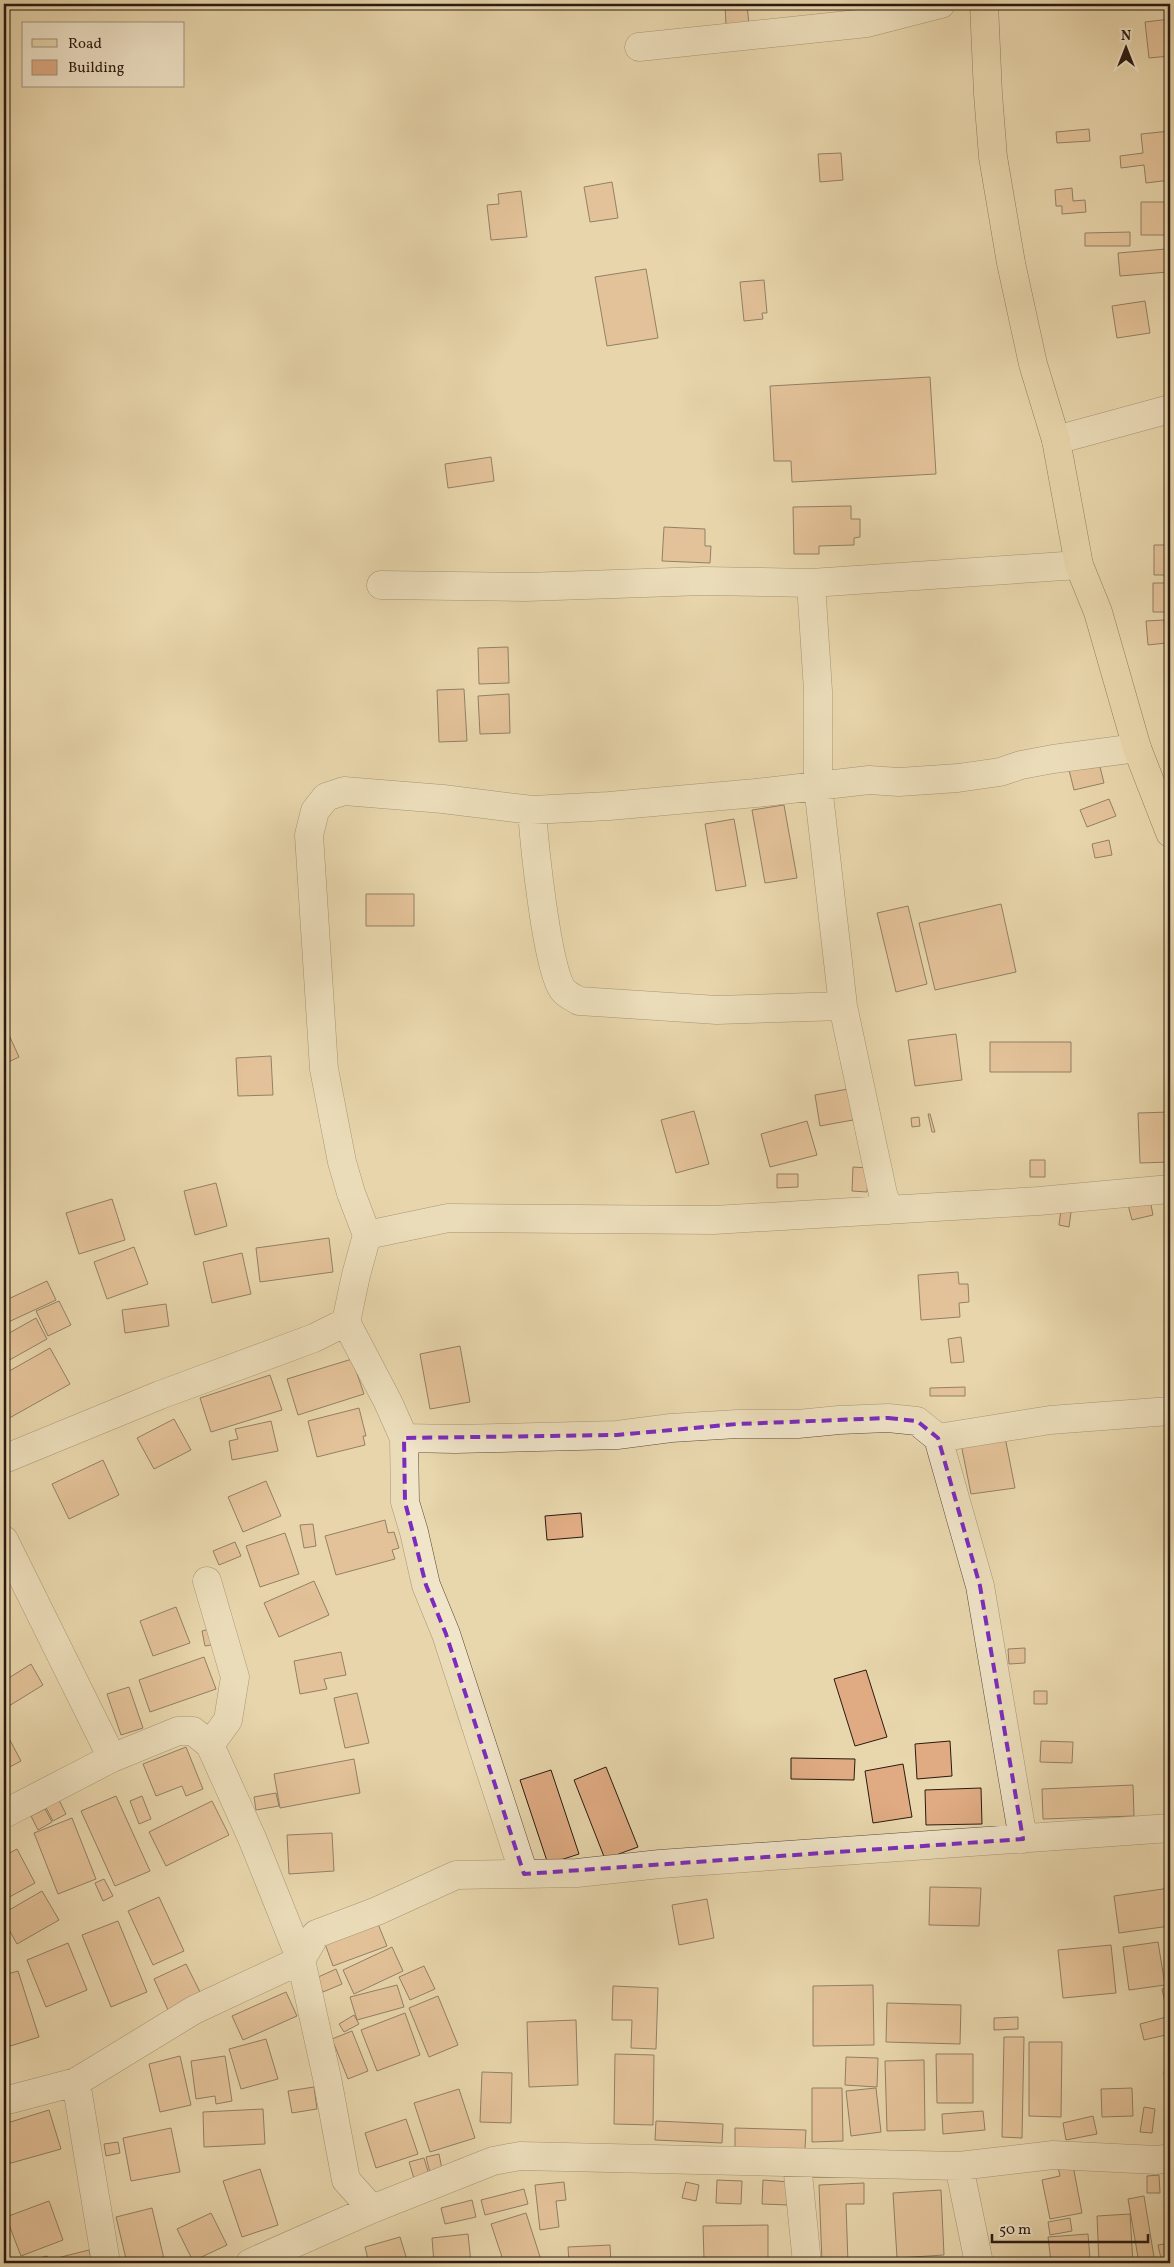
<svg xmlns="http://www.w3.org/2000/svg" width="1174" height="2267" font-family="Vollkorn,serif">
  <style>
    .building { fill: #e0ab83; stroke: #291a11 }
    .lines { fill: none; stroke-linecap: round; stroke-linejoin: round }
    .minor-casing { stroke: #594938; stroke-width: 29 }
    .major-casing { stroke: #291a11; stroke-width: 29 }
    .minor { stroke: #f0e4c9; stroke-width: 28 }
    .major { stroke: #e8d6ac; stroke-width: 28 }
    .marked { fill: none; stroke: #7b2cbf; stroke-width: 4; stroke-dasharray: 10 6; stroke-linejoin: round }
  </style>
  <rect width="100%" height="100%" fill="#e8d6ac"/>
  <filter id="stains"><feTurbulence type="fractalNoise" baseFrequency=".004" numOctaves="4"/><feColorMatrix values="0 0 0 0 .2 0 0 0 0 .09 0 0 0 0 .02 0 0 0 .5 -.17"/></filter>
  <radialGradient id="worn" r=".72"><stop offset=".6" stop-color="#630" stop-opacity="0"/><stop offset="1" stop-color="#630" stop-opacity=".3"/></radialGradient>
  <path class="building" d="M725,4H747L749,25L726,26Z
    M1170,19V56L1149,58L1145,22Z
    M1089,129L1090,141L1057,143L1056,132Z
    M1170,131V180L1146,183L1144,165L1121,168L1120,156L1143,153L1141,134Z
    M841,153L843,180L820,182L818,154Z
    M612,182L618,218L590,222L584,187Z
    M1072,188L1073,201L1085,200L1086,212L1062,214V206H1056L1055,190Z
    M521,191L527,237L491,240L487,205L499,204L498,194Z
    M1141,202H1170V235H1141Z
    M1130,232V246H1085V233Z
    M1166,249L1168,272L1120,276L1118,253Z
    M646,269L658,338L607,346L595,277Z
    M764,280L767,313H762L763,319L744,321L740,282Z
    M1145,301L1150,333L1117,338L1112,306Z
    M930,377L936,474L792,482L791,461H774L770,386Z
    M491,457L494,481L448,488L445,464Z
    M851,506V519H860V537L854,538V545L819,546V554H794L793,507Z
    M664,527L705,529V546H711L710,563L662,561Z
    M1154,545H1170V575H1154Z
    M1153,583H1170V612H1153Z
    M1164,620L1166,643L1148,645L1146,621Z
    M508,647L509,683L479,684L478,648Z
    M464,689L467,741L439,742L437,690Z
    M509,694L510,733L480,734L478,696Z
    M1098,759L1104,783L1074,790L1068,766Z
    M1109,799L1116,816L1087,827L1080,810Z
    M784,805L797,878L765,883L752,810Z
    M734,819L746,886L716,891L705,824Z
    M1109,840L1112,855L1095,858L1092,844Z
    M366,894H414V926H366Z
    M1001,904L1016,972L935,990L919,923Z
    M908,906L927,984L896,992L877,913Z
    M4,1024L19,1057L4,1064Z
    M956,1034L962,1080L915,1086L908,1040Z
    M990,1042H1071V1072H990Z
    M271,1056L273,1095L238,1096L236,1058Z
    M848,1089L853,1120L820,1126L815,1095Z
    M694,1111L709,1164L676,1173L661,1120Z
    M1170,1112V1162L1140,1163L1138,1113Z
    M928,1114H930L935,1132H932Z
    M919,1117L920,1126L912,1127L911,1118Z
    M807,1121L817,1155L770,1167L761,1134Z
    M1030,1160H1045V1177H1030Z
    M853,1167L869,1168L867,1192L852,1191Z
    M777,1174H798V1187L777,1188Z
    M216,1183L227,1226L195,1235L184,1191Z
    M112,1199L125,1240L79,1254L66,1213Z
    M1150,1200L1153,1215L1132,1220L1128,1205Z
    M1061,1210L1071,1212L1069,1227L1059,1225Z
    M329,1238L333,1272L260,1282L256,1248Z
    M134,1247L148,1284L107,1299L94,1262Z
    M242,1253L251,1294L212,1303L203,1262Z
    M958,1272L959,1284H968L969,1302L959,1303L960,1317L921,1320L918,1275Z
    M47,1281L56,1300L4,1324V1301Z
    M59,1301L71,1325L48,1336L36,1311Z
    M166,1304L169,1326L125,1333L122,1310Z
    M36,1318L47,1339L4,1363V1336Z
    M961,1337L964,1362L951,1363L948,1339Z
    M460,1346L470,1402L430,1409L420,1354Z
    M50,1348L70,1384L4,1421V1374Z
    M352,1359L364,1394L298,1415L287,1379Z
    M270,1375L282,1410L211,1432L200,1398Z
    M965,1387V1396H930V1388Z
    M359,1408L366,1436H363L365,1445L317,1457L308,1421Z
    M174,1419L191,1450L154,1469L137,1438Z
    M271,1421L278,1451L232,1460L229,1441L238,1439L235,1429Z
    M1005,1437L1015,1488L971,1494L961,1444Z
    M103,1460L119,1495L69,1519L52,1484Z
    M266,1481L281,1516L243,1532L228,1497Z
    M581,1513L583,1537L547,1540L545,1516Z
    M385,1520L388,1533L394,1532L399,1548L392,1550L395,1559L336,1575L325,1536Z
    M313,1524L316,1546L304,1548L300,1525Z
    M285,1533L299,1574L260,1587L246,1546Z
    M235,1542L241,1556L219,1565L213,1551Z
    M314,1581L329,1615L279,1637L264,1603Z
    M176,1607L190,1643L153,1656L140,1621Z
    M213,1628L217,1644L205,1646L202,1631Z
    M1025,1648V1663L1009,1664L1008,1649Z
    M341,1652L346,1675L324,1679L327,1689L300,1694L294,1661Z
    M204,1657L216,1689L150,1712L139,1680Z
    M31,1664L43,1685L4,1709V1681Z
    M866,1670L887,1737L855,1746L834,1679Z
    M1168,1680H1170V1695Z
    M129,1687L143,1728L121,1735L107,1694Z
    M1034,1691H1047V1704H1034Z
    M357,1693L369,1743L345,1748L334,1698Z
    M4,1729L21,1761L4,1770Z
    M950,1741L952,1776L917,1779L915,1744Z
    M1041,1741L1073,1742L1072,1763L1040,1762Z
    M186,1747L203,1789L186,1796L182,1786L156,1796L143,1764Z
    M791,1758L855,1759L854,1780L791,1779Z
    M354,1759L360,1793L280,1808L274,1774Z
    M903,1764L912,1817L873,1823L865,1771Z
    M606,1767L638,1847L605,1859L574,1780Z
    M551,1770L579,1854L548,1864L520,1780Z
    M1133,1785L1134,1816L1043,1819L1042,1789Z
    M981,1788L982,1824L926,1825L925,1790Z
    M276,1793L279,1806L256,1810L254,1797Z
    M57,1796L66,1814L53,1821L44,1804Z
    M116,1796L150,1871L115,1886L81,1811Z
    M142,1796L151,1819L139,1824L130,1801Z
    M212,1801L229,1835L166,1866L149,1832Z
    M45,1809L52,1822L38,1830L31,1816Z
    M72,1818L96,1879L58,1894L34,1833Z
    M332,1833L334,1871L289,1874L287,1835Z
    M17,1849L35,1883L4,1900V1856Z
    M104,1879L113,1896L103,1901L95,1883Z
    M930,1887L981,1888L979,1926L929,1925Z
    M1170,1888V1926L1119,1933L1114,1896Z
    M42,1891L59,1920L17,1944L4,1921V1913Z
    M159,1897L184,1951L153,1965L128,1911Z
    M707,1899L714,1938L679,1945L672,1905Z
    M118,1921L147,1992L111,2007L82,1935Z
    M378,1924L387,1946L333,1966L325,1944Z
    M1158,1942L1165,1985L1129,1990L1123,1947Z
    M68,1943L87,1990L46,2007L27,1960Z
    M1111,1945L1116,1993L1063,1998L1058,1950Z
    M392,1947L403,1971L354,1994L343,1970Z
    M186,1964L202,1996L169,2012L154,1979Z
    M424,1966L435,1989L410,2000L399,1977Z
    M336,1969L342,1984L323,1992L316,1978Z
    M18,1971L39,2037L4,2048V1975Z
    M397,1985L404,2007L357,2020L350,1997Z
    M873,1985L874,2045L813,2046V1986Z
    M613,1986L658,1988L656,2049L631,2048L632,2020H612Z
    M1170,1987V2006L1166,2007L1162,1989Z
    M286,1992L297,2016L243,2040L232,2016Z
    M438,1996L458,2045L429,2057L409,2008Z
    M887,2003L961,2005L960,2044L886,2042Z
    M405,2013L420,2055L377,2071L361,2030Z
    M354,2015L359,2024L344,2032L339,2024Z
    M1170,2016V2034L1144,2040L1140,2024Z
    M1018,2017V2029L994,2030V2018Z
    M576,2020L578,2085L529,2087L527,2022Z
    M352,2031L368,2071L348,2079L332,2039Z
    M1004,2037H1024L1022,2138L1002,2137Z
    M266,2039L278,2079L241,2089L229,2049Z
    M1029,2042H1062L1061,2117L1029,2116Z
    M615,2054L654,2055L653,2125L614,2124Z
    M936,2054H973V2103H937Z
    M180,2056L191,2105L160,2112L149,2064Z
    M225,2056L232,2101L216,2104L215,2096L196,2099L191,2061Z
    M846,2057L878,2058L877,2087L845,2085Z
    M924,2060L925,2130L887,2131L885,2061Z
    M1170,2071V2118H1169L1164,2072Z
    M482,2072L512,2073L511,2123L480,2122Z
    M314,2087L317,2109L292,2113L288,2091Z
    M812,2088H842L843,2141L812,2142Z
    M876,2088L881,2132L851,2136L846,2091Z
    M1132,2088L1133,2116L1102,2117L1101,2089Z
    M459,2089L475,2138L430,2152L414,2103Z
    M1144,2107L1155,2109L1152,2133L1140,2132Z
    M263,2109L265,2144L204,2147L203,2112Z
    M49,2110L61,2149L4,2165V2124Z
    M983,2111L985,2130L943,2134L942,2114Z
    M1093,2116L1097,2134L1066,2140L1063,2123Z
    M406,2119L418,2154L376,2168L365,2133Z
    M656,2121L723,2124L722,2143L655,2140Z
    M171,2128L180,2172L131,2181L123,2138Z
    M735,2128L806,2130L805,2149L735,2148Z
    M118,2142L120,2153L106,2156L104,2144Z
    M439,2154L443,2174L431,2177L426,2157Z
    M424,2158L430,2178L415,2182L409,2162Z
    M1072,2160L1082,2213L1050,2219L1042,2180L1060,2176L1057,2163Z
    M260,2169L278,2225L242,2237L223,2181Z
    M1159,2175L1160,2193H1147V2176Z
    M1166,2177H1170V2228H1168Z
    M717,2180L742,2181L741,2204L716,2203Z
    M763,2180L790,2182L789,2205L762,2204Z
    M564,2182L566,2200L556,2201L559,2227L540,2230L535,2185Z
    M686,2182L699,2185L696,2201L682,2198Z
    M864,2183V2204H846L848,2263H822L819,2185Z
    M524,2189L528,2204L485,2215L481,2200Z
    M941,2190L944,2255L897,2258L893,2193Z
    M1144,2196L1155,2263H1139L1128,2199Z
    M472,2200L476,2217L445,2224L441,2208Z
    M49,2201L63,2240L21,2256L6,2217Z
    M152,2208L165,2263H127L116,2217Z
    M211,2213L227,2245L193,2261L177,2229Z
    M526,2213L542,2263H504L491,2224Z
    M1130,2214L1133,2263H1099L1097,2216Z
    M1070,2218L1072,2231L1050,2235L1048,2222Z
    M768,2225V2258L704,2259L703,2226Z
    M468,2234L471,2263H434L432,2238Z
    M1088,2234L1090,2259L1051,2262L1048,2237Z
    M400,2237L408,2263H369L365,2247Z
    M1170,2243V2263H1162L1158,2245Z
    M6,2244L11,2263H4V2245Z
    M610,2245L611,2263H569L568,2247Z
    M89,2250L92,2263H62L61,2257Z
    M47,2256L49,2263H19Z"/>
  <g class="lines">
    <defs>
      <path id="minor" d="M639,47L867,23L941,4
        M1056,440L1170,409
        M381,585L526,587L704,581L811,583
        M1137,748L1053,759L1021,765L1000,772L958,778L899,782L869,780L756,793L609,806L532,810L443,799L344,791L326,797L315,811L309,835L324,1069L342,1162L351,1193L367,1235L448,1218L714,1220L1039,1201L1170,1189
        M532,810C534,841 547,971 563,990C567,995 574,998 579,1001L717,1010L843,1006
        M889,1210L883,1194L843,1006L818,786V691L811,583L1079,565
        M346,1322L356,1275L367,1235
        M404,1438L405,1502L414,1532L426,1585L446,1634L524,1874
        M938,1438L1050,1420L1170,1411
        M4,1459L160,1395L314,1338L346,1322L388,1402L404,1438L455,1439L617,1435L671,1428L737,1424H798L839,1420L888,1418L917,1421L938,1438L980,1586L1023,1839
        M4,1540L112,1758
        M207,1581L235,1677L228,1720L210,1745
        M4,1814L112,1758L178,1731H193L210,1745L252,1838L301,1960L327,2078L346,2180L372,2209
        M76,2082L106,2263
        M4,2101L76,2082L194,2010L301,1960L316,1934L377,1911L456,1875L577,1873L660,1864L1170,1828
        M797,2164L807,2263
        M959,2166L979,2263
        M250,2263L372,2209L493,2161L520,2156L959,2166L1053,2155L1157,2160L1170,2158"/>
      <path id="major" d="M984,4L988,94L993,157L1011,263L1033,364L1056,440L1079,565L1098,612L1137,748L1170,833"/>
    </defs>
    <use href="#minor" class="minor-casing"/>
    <use href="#major" class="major-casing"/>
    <use href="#minor" class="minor"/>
    <use href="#major" class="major"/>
  </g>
  <path d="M0 0H1174V2267H0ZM888,1418L917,1421L938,1438L980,1586L1023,1839L524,1874L446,1634L426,1585L405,1502L404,1438L617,1435L737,1424Z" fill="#e8d6ac" fill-opacity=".55" fill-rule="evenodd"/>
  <path class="marked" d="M888,1418L917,1421L938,1438L980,1586L1023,1839L524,1874L446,1634L426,1585L405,1502L404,1438L617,1435L737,1424Z"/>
  <rect width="1174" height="2267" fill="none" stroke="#e8d6ac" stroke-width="20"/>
  <rect x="5" y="5" width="1164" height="2257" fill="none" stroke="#291a11" stroke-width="2.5"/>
  <rect x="10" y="10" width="1154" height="2247" fill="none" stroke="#291a11"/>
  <rect x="22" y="22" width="162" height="65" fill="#f0e4c9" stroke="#a0937f"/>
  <rect x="32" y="39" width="25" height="8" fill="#e8d6ac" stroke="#a0937f"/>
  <text x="68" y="48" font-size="15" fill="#291a11">Road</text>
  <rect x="32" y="60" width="25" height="15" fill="#e0ab83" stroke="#a0937f"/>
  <text x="68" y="72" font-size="15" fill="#291a11">Building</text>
  <g transform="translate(1126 48)" stroke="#f0e4c9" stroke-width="4" paint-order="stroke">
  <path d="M0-4L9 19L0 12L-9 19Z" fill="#291a11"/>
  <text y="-8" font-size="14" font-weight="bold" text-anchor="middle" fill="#291a11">N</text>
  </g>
  <path d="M992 2234v8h156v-8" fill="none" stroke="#291a11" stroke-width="2.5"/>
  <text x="999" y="2234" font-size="15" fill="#291a11" stroke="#f0e4c9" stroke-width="4" paint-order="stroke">50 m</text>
  <rect width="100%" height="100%" filter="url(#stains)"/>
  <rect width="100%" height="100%" fill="url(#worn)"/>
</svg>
